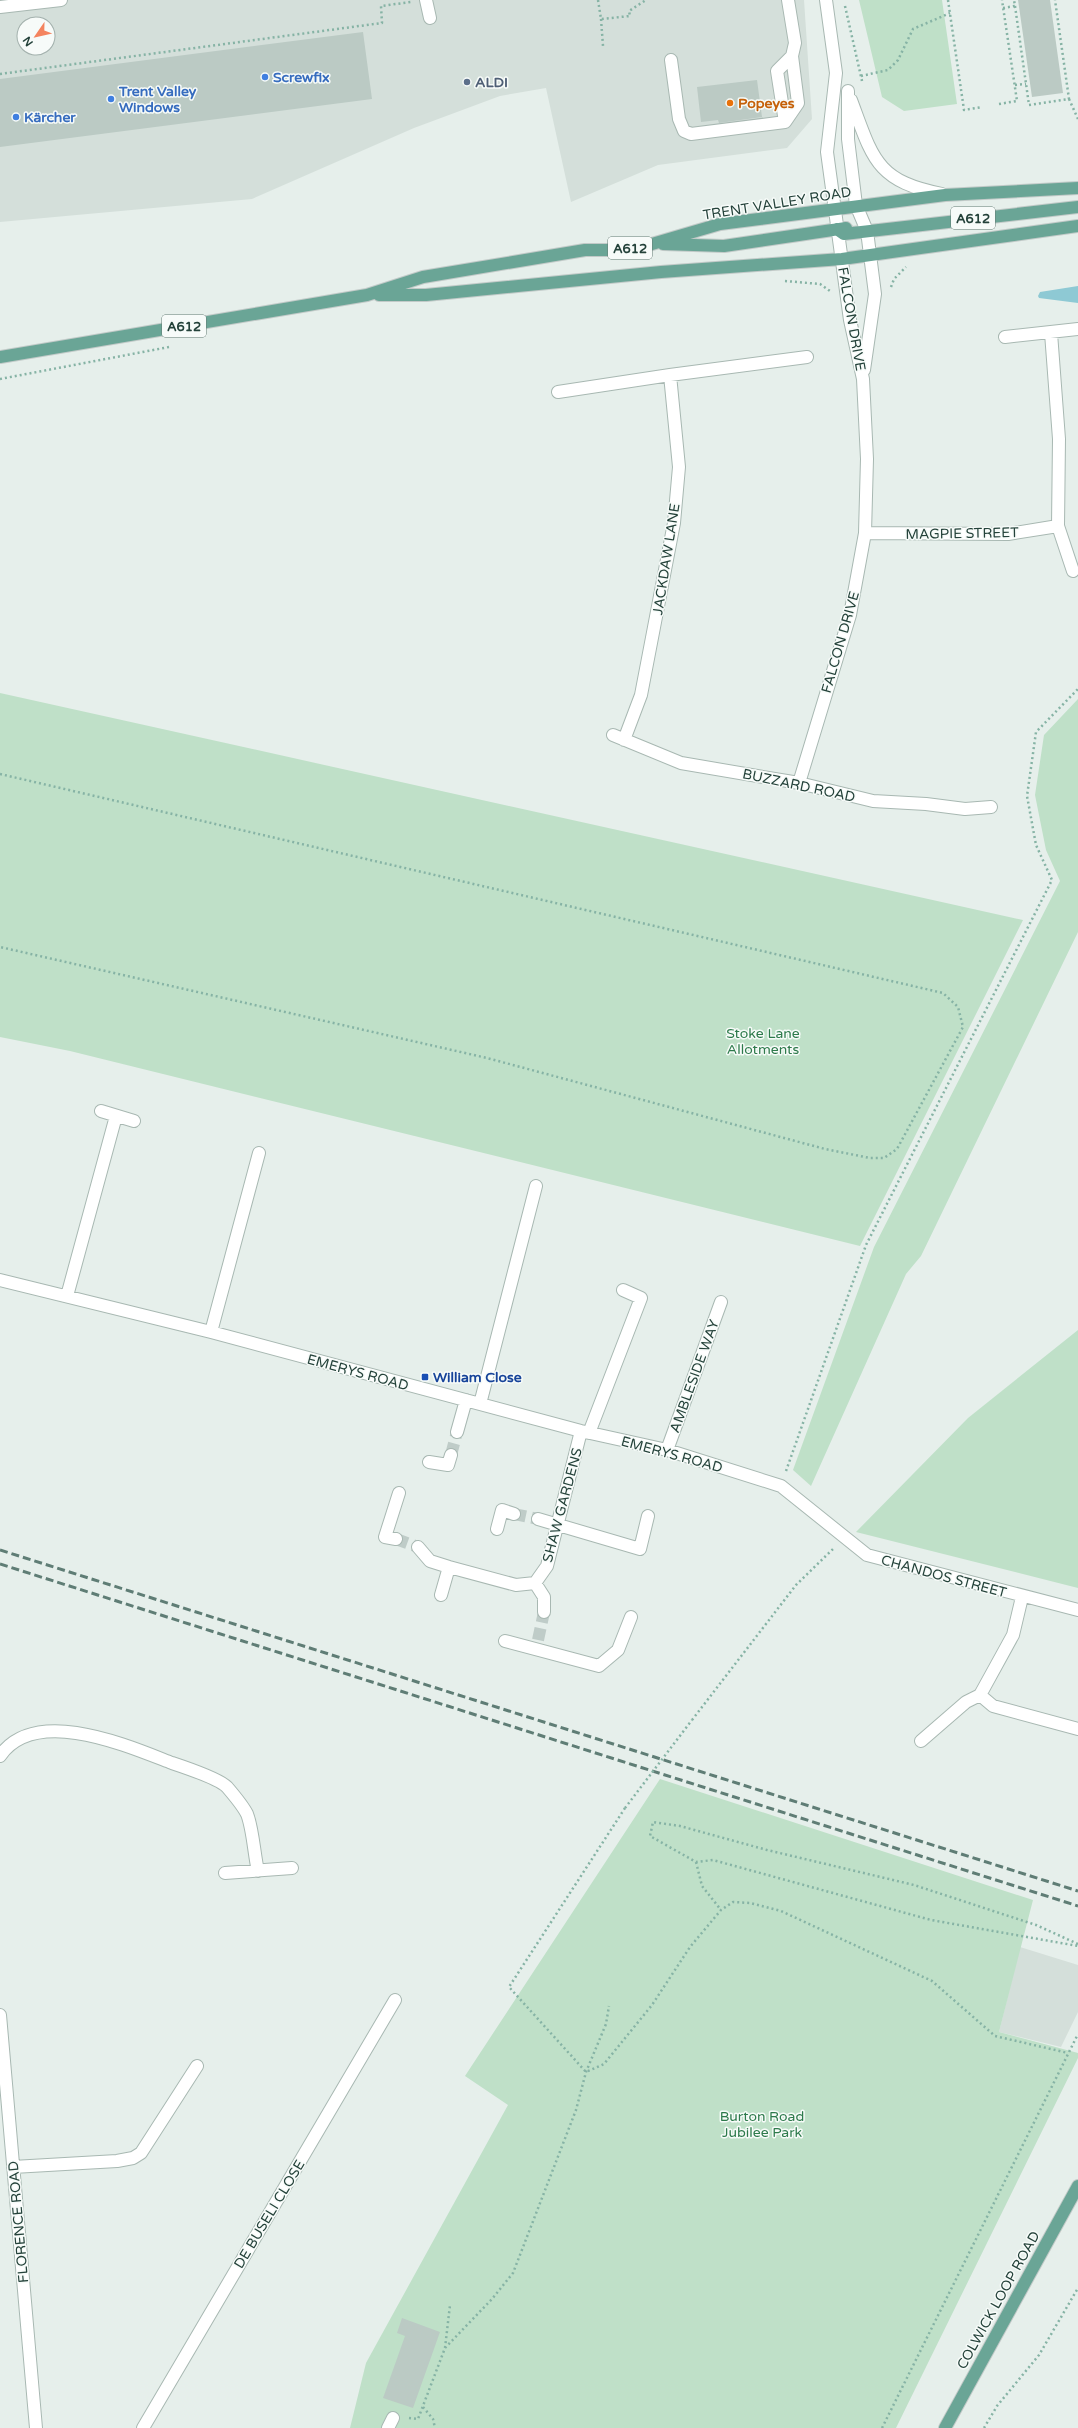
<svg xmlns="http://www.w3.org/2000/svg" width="1078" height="2428" font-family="'Varela Round',sans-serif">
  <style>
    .built { fill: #d4dfda; fill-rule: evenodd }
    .green { fill: #bfe0c8 }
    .water { fill: #8ec9d4 }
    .building { fill: #bbcac4 }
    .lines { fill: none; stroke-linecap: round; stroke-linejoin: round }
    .minor-tunnel { stroke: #bfccc8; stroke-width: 12; stroke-dasharray: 12 6; stroke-linecap: butt }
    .minor-casing { stroke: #a8b8b2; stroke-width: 14 }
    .major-casing { stroke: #c2cac8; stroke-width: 14 }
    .path { stroke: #86b3a5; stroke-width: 2.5; stroke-dasharray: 2 3; stroke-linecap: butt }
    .minor { stroke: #fff; stroke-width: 12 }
    .major { stroke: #6aa596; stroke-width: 12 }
    .rail { stroke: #5f7d75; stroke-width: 3; stroke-dasharray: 8 4; stroke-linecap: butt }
    .path-bridge { stroke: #86b3a5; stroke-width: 2.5; stroke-dasharray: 2 3; stroke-linecap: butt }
    .shop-dot { fill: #3f7fe0; stroke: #f7fbf9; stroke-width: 1.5 }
    .service-dot { fill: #5c6f8a; stroke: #f7fbf9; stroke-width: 1.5 }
    .food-dot { fill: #e8710a; stroke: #f7fbf9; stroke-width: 1.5 }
    .transit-dot { fill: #1a4fb4; stroke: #f7fbf9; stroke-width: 1.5 }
    .labels { text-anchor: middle; stroke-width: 3; stroke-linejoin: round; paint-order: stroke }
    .shield { fill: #f7fbf9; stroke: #637a73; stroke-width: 1 }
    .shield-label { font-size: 13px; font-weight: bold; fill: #24423a }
    .shop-label { font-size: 14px; font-weight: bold; fill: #366cbe; stroke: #f7fbf9; text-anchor: start }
    .service-label { font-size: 14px; font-weight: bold; fill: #4e5e75; stroke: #f7fbf9; text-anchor: start }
    .food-label { font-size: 14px; font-weight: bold; fill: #c56008; stroke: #f7fbf9; text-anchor: start }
    .street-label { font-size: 14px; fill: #24423a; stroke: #f7fbf9 }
    .park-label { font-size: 14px; fill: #2d7a4b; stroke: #f7fbf9 }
    .transit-label { font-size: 14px; font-weight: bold; fill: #164399; stroke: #f7fbf9; text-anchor: start }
  </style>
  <rect width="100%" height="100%" fill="#e6efeb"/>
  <path class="built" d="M0,0H804L812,119L787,148L658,165L571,202L546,88L500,96L414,128L252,199L0,222ZM24,24H48V48H24Z
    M1020,1947L1078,1965V2012L1061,2047L999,2032Z"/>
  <path class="green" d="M859,0H942L957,104L904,111L882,97Z
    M0,693L1023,920L860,1246L70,1051L0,1037Z
    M1078,699V932L921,1256L906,1274L811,1486L793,1470L874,1247L1060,881L1046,850L1035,795L1044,735Z
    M1078,1330V1588L856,1532L968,1418Z
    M660,1779L1033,1900L999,2032L1078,2053V2058L896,2428H350L366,2363L508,2105L465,2076Z"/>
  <path class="water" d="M1078,286V303L1039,298L1038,296L1040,292Z"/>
  <path class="building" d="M1018,0H1050L1063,93L1032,97Z
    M363,32L372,99L0,147V79Z
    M757,80L762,117L719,123L718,120L701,122L697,87Z
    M402,2318L440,2332L413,2408L383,2398L405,2336L397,2333Z"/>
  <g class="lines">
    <path class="minor-tunnel" d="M451,1455L457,1432
      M514,1514L538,1519
      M396,1539L418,1547
      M538,1640L544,1612"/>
    <defs>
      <path id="minor" d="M426,0L430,18
        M0,7L61,0
        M671,60L679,119L684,131L691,134L785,122L798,103L792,56L795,43L788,0
        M848,91V139L856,205L867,231L875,294L864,370
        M851,100C873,159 876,181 942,194
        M785,122L777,71L792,56
        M1051,333L1059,439L1058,526L1073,571
        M1005,337L1078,329
        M558,392L670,375L807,357
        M865,533L1008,534L1058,526
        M613,735L681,763L799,783L873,801L926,804L965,809L991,807
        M624,740L641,695L674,523L679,467L670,375
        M799,783L850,615L865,533L867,459L863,379L850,320L827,152L836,73L826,0
        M101,1111L134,1121
        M0,1280L211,1332L581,1431L667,1450L781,1486L867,1555L1078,1610
        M67,1296L116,1116
        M211,1332L259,1153
        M480,1404L536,1186
        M457,1432L466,1400
        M589,1433L641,1298L623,1290
        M667,1450L721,1302
        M429,1462L448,1465L451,1455
        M538,1519L640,1549L648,1516
        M497,1529L502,1510L514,1514
        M396,1539L385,1537L399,1493
        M418,1547L430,1561L449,1567L516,1585L535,1583L547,1566L581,1431
        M535,1583L544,1597V1612
        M441,1595L449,1567
        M1022,1597L1013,1635L980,1695L993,1706L1078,1729
        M505,1641L599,1666L618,1650L631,1617
        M921,1741L966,1702L980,1695
        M0,1756C35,1705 128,1746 172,1763C184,1767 219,1779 227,1787C233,1794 243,1806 247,1814C253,1829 254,1854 258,1871
        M225,1873L292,1868
        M0,2015L36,2428
        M13,2167L117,2161L133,2158L141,2153L197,2066
        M143,2428L395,2000
        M388,2428L393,2418"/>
      <path id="major" d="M837,229L844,234L1078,207
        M663,244L724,246L846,228
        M379,295H426L661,272L842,259L1078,226
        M0,357L367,295L423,277L585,250H616L652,244L720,224L945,195L1078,188
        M945,2428L1078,2186"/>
    </defs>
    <use href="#minor" class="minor-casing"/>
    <use href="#major" class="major-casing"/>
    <path class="path" d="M598,0L601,19L630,16L629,11L646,0
      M948,0L964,110L982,107
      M845,6L862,81
      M1015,6L1029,105L1069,99L1055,0
      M1003,8L1015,6L1014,0
      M601,19L603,46
      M0,74L382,23L381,6L411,2
      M861,76L888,70L898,60L913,29L950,13
      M1015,85L1026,84
      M1069,99L1078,119
      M999,104L1017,101L1002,0
      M785,281L820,284L830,291
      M891,287L894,279L906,267
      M0,379L169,347
      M0,774L943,993L958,1007L963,1027L897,1149L884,1158H870L825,1149L487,1058L0,947
      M786,1471L866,1245L1052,880L1036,845L1027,796L1036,732L1078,689
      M692,1720L796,1585L833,1549
      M625,1808L509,1987L586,2072L604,2064L652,2005L690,1947L721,1910L733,1902L750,1903L781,1911L932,1981L995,2036L1068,2053
      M696,1862L702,1886L721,1910
      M1078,1944L1036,1925L914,1885L767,1850L680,1826L653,1822L650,1836L696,1862L713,1860L931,1920L1078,1946
      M445,2348L450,2305
      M423,2407L433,2419L435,2428
      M409,2418L418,2419L445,2348L492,2299L513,2273L576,2110L586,2072L606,2024L609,2006
      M882,2428L1078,2034
      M984,2428L997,2406L1039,2355L1078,2288"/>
    <use href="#minor" class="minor"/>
    <use href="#major" class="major"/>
    <path class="rail" d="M0,1550L1078,1891
      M0,1564L1078,1906"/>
    <path class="path-bridge" d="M625,1808L692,1720"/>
  </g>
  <g class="shop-dot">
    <circle cx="265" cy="77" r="4"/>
    <circle cx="111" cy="99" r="4"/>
    <circle cx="16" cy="117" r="4"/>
  </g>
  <circle class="service-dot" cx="467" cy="82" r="4"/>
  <circle class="food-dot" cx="730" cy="103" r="4"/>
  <rect class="transit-dot" x="421" y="1373" width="8" height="8" rx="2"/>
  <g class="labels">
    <g class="shield">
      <rect x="951" y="207" width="44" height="22" rx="3"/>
      <rect x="608" y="237" width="44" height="22" rx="3"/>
      <rect x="162" y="315" width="44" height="22" rx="3"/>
    </g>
    <g class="shield-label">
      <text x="973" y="223">A612</text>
      <text x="630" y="253">A612</text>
      <text x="184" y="331">A612</text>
    </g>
    <g class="shop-label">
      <text x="273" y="82">Screwfix</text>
      <text x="119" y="96">Trent Valley<tspan x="119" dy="16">Windows</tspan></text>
      <text x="24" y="122">Kärcher</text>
    </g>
    <g class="service-label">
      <text x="475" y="87">ALDI</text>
    </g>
    <g class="food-label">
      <text x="738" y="108">Popeyes</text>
    </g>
    <g class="street-label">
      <text transform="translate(777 203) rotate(-9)" y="5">TRENT VALLEY ROAD</text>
      <text transform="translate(852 319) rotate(80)" y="5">FALCON DRIVE</text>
      <text transform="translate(962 533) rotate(-1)" y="5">MAGPIE STREET</text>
      <text transform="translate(666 559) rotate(-81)" y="5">JACKDAW LANE</text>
      <text transform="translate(840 642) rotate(-74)" y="5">FALCON DRIVE</text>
      <text transform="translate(799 785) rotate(12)" y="5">BUZZARD ROAD</text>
      <text transform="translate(358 1372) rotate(15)" y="5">EMERYS ROAD</text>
      <text transform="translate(694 1376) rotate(-70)" y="5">AMBLESIDE WAY</text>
      <text transform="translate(672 1454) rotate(15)" y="5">EMERYS ROAD</text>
      <text transform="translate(562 1505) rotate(-75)" y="5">SHAW GARDENS</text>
      <text transform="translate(944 1576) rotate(15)" y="5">CHANDOS STREET</text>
      <text transform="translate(269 2214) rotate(-59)" y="5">DE BUSELI CLOSE</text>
      <text transform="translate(18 2222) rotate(-95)" y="5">FLORENCE ROAD</text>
      <text transform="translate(998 2300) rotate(-61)" y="5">COLWICK LOOP ROAD</text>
    </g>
    <g class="park-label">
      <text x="763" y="1038">Stoke Lane<tspan x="763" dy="16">Allotments</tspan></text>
      <text x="762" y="2121">Burton Road<tspan x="762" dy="16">Jubilee Park</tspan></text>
    </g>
    <g class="transit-label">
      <text x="433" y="1382">William Close</text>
    </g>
  </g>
  <g transform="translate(36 36) rotate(236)"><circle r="19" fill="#f7fbf9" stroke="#a3b1ad"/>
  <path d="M0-3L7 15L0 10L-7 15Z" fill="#f4845f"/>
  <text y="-6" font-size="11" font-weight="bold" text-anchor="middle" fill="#24423a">N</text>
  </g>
</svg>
